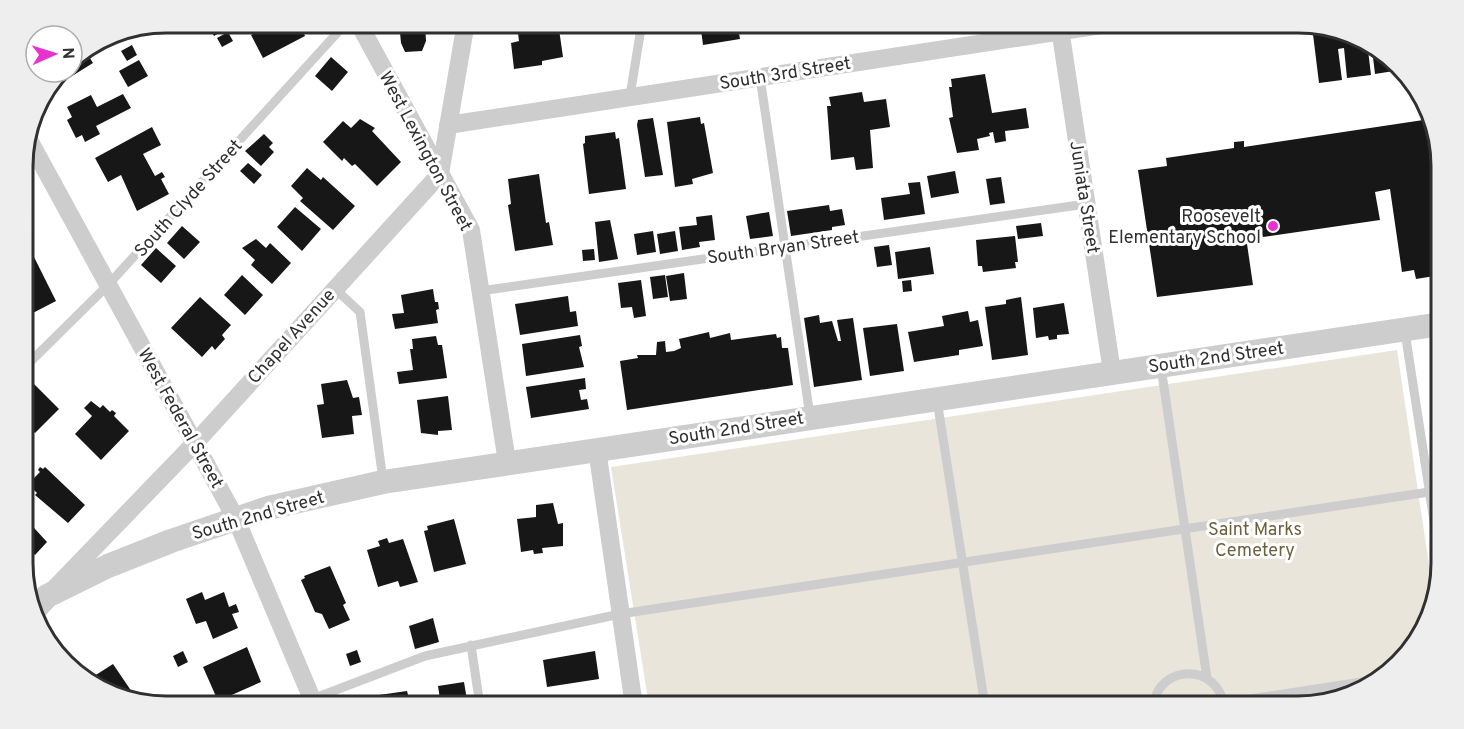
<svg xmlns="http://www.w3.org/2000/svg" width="1464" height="729" font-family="Overpass,sans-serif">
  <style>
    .green { fill: #eae5db }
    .building { fill: #171717 }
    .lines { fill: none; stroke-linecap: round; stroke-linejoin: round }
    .service { stroke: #cdcdcd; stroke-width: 9 }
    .minor { stroke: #cdcdcd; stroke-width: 18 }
    .tertiary { stroke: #cdcdcd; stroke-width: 24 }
    .poi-dot { fill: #e831cf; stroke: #fff; stroke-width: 2 }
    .labels { text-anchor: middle; stroke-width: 6; stroke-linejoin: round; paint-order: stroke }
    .street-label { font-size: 18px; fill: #303030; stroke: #fff }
    .poi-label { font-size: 18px; fill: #303030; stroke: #fff; text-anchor: end }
    .park-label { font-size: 18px; fill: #6d603c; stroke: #fff }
    .rim { fill: none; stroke: #303030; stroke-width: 3 }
  </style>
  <rect width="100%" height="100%" fill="#fff"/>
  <path class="green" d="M1397,350L1434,598L1427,626L1378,682L1307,706H649L611,467Z"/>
  <path class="building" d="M217,22H222L226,29L214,36L209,27Z
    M261,22H299L305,36L263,58L251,35L264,28Z
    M399,22H425L426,41L422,51L405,52L401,43Z
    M535,22H558L563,57L542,61V65L514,69L511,43L519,41L517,25Z
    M700,22H737L740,39L703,45Z
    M785,22H818V28L789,32Z
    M1312,26L1361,37L1400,70L1375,74L1372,49L1368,50L1371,75L1347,78L1344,48L1338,49L1342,80L1319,83Z
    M228,32L233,41L222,47L217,38Z
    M132,45L137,55L127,61L121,51Z
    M85,50L93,63L56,86L53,81L60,72H72V58Z
    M331,57L348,72L332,91L315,76Z
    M139,60L148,76L128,87L119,71Z
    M985,74L992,113L1026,108L1029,128L1005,131L1006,141L995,143L993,132L989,133L990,136L977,139L979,150L957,153L949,118L953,117L949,87H952L951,79Z
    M862,92L864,102L886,99L890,127L870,130L873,168L856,170L854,157L831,160L827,106H831L829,97Z
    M123,94L131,108L96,126L100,134L85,142L82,135L76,138L67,120L72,117L67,107L91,95L97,107Z
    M700,117L701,124L704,123L713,173L692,179L693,184L675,187L667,122Z
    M653,118L663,175L645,177L637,125L638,120Z
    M360,119L375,128L372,131L401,162L377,186L355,164L352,166L344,158L342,161L323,142L343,121L351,128Z
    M1430,119L1440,147L1441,275L1416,279L1414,270L1402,272L1390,189L1375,192L1380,220L1263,237L1262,235L1246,237L1253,285L1157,297L1138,170L1167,166L1166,158L1234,148V142L1244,141V147Z
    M152,127L161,145L143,154L155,176L162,172L165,177L161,179L169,194L137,211L121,175L108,182L95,158Z
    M615,132L616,139L619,138L626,189L589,194L583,144L585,143V136Z
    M264,134L273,143L269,147L274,152L261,166L245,151Z
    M248,163L262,175L254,184L240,171Z
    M307,168L321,180L323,177L355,206L333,230L300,201L303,198L291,186Z
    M955,171L959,193L931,198L927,176Z
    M539,174L546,223L549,222L553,245L515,251L508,205L511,204L508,179Z
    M1001,177L1005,203L990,205L986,179Z
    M920,182L925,214L884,220L881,198L910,194L908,183Z
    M829,205L830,211L842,209L845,225L832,227V230L791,236L787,211Z
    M295,207L321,229L302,251L277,227Z
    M769,212L773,236L750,239L746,216Z
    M712,215L715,240L699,242L700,247L682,250L679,227L697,225L696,217Z
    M610,220L618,259L599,262L595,222Z
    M1041,223L1043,236L1018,239L1016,226Z
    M182,226L200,242L184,259L167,243Z
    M653,231L656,252L637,255L634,234Z
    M675,231L678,251L660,254L657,234Z
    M1015,236L1018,262H1015L1016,268L983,272L982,266H978L976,240Z
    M256,239L266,248L270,243L291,263L272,284L251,265L255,260L242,248Z
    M889,245L892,265L877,267L874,247Z
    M930,247L934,274L898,279L895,252Z
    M156,248L176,266L161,283L141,265Z
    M594,249L595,260L583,261L582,250Z
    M34,257L56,301L29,315L23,304V263Z
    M684,273L687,299L670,301L666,276Z
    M242,275L263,295L245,315L224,295Z
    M665,275L668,297L653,299L650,277Z
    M641,280L646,316L634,318L632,307L621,308L618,283Z
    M911,280L912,291L903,292L902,281Z
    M433,289L435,302H438L439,309L436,310L438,323L395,329L392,314L404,313L401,295Z
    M568,296L570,312L576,311L578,326L520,335L515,304Z
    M200,297L231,325L222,335L225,339L215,350L212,346L202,357L171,328Z
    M1021,297L1028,355L992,360L985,307L1006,304V300Z
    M1064,303L1069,334L1057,335V339L1049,340L1048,336L1036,338L1033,308Z
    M968,311L970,322L978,320L983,346L959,350V355L914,362L908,332L944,326L942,316Z
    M819,315L820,323L832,321L838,341H841L837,320L853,318L862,380L814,387L804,318Z
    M897,324L904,371L870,376L863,328Z
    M709,332L710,338L730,333L731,340L776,334L777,338L781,337L782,348H788L793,385L627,410L620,361L638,358L637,355H656L657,342L665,341L666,352L674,351L681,348L679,339Z
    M580,335L582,346L579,347L584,367L526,376L522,344Z
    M436,336L438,345H442L447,378L399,384L397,372L413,370L410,349H413L412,339Z
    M585,378L586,389L579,390L581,400L587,399L589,409L531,418L526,387Z
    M347,380L353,398L359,397L362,415L352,416L354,434L322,438L317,405L324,404L321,384Z
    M32,382L59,409L35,433L23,422V390Z
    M448,396L452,430L438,431V435L421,433L417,400Z
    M91,401L100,408L103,405L110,412L112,410L116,413L114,416L129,431L101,460L75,434L92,416L84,408Z
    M40,467L43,469L45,467L85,505L68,523L35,495L37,493L28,484L40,472L38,470Z
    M553,503L558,524L563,523V546L542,548L543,553L534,554L533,550L521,552L517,519L536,517V505Z
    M24,517L47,542L35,555L24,547Z
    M454,519L466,564L434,572L424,531L428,530L427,526Z
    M387,538L389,543L403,539L418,582L400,587L398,581L378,587L367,550L380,546L378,541Z
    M330,566L346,603L343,605L350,620L329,629L322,614L315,612L301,580L305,578L304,576Z
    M202,592L205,600L224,592L229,607L236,604L239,612L232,614L238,628L213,639L206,621L196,624L186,599Z
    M433,618L439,642L415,649L409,626Z
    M247,647L261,682L218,701L203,667Z
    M357,650L361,662L350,666L346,654Z
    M183,651L188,662L178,667L173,656Z
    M595,651L599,679L547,687L543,660Z
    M113,664L134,695L129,698L103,692L88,680Z
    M464,682L468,706H441L438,686Z
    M407,691L411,706H352L351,699Z"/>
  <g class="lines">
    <path class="service" d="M760,77L810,416
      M630,96L642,22
      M334,288L360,312L383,480
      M480,291L1086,204
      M1405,332L1441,567
      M1161,367L1207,678
      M23,369L108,285L347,22
      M937,400L985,706
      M471,645L480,706
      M1224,703L1381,679
      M294,706L425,656L620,614L1429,492
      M1153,706C1159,663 1218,663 1224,706"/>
    <path class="minor" d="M358,22L471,230L507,462
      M1059,22L1112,372
      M448,125L1121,22
      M28,138L236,519L315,706
      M597,449L634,706
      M56,587L195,443L440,174L466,22"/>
    <path class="tertiary" d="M35,609L47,596L108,566L171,541L268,508L383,482L1441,324"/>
  </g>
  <circle class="poi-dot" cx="1273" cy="226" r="6"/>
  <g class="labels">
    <g class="street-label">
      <text transform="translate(785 73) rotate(-9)" y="6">South 3rd Street</text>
      <text transform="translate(426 151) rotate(62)" y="6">West Lexington Street</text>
      <text transform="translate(1085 197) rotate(81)" y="6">Juniata Street</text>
      <text transform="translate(188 198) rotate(-48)" y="6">South Clyde Street</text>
      <text transform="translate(783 247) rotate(-8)" y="6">South Bryan Street</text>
      <text transform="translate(291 336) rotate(-48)" y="6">Chapel Avenue</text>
      <text transform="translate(1216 357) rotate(-8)" y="6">South 2nd Street</text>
      <text transform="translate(181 418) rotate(61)" y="6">West Federal Street</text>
      <text transform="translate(736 428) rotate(-9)" y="6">South 2nd Street</text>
      <text transform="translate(258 515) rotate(-16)" y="6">South 2nd Street</text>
    </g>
    <g class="poi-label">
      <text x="1261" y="222">Roosevelt<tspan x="1261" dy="21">Elementary School</tspan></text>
    </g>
    <g class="park-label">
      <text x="1255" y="535">Saint Marks<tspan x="1255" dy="21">Cemetery</tspan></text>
    </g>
  </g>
  <path d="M0 0H1464V729H0ZM166 33H1298A133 133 0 0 1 1431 166V563A133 133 0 0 1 1298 696H166A133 133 0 0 1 33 563V166A133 133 0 0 1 166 33Z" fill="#eee" fill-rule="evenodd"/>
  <path class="rim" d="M166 33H1298A133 133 0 0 1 1431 166V563A133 133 0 0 1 1298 696H166A133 133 0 0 1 33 563V166A133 133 0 0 1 166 33Z"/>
  <g transform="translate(54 54) rotate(87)"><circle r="28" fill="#ffffff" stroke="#acacac" stroke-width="1.5"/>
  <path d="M0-4.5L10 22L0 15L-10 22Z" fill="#e831cf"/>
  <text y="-9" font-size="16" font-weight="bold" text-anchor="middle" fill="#303030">N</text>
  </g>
</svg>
